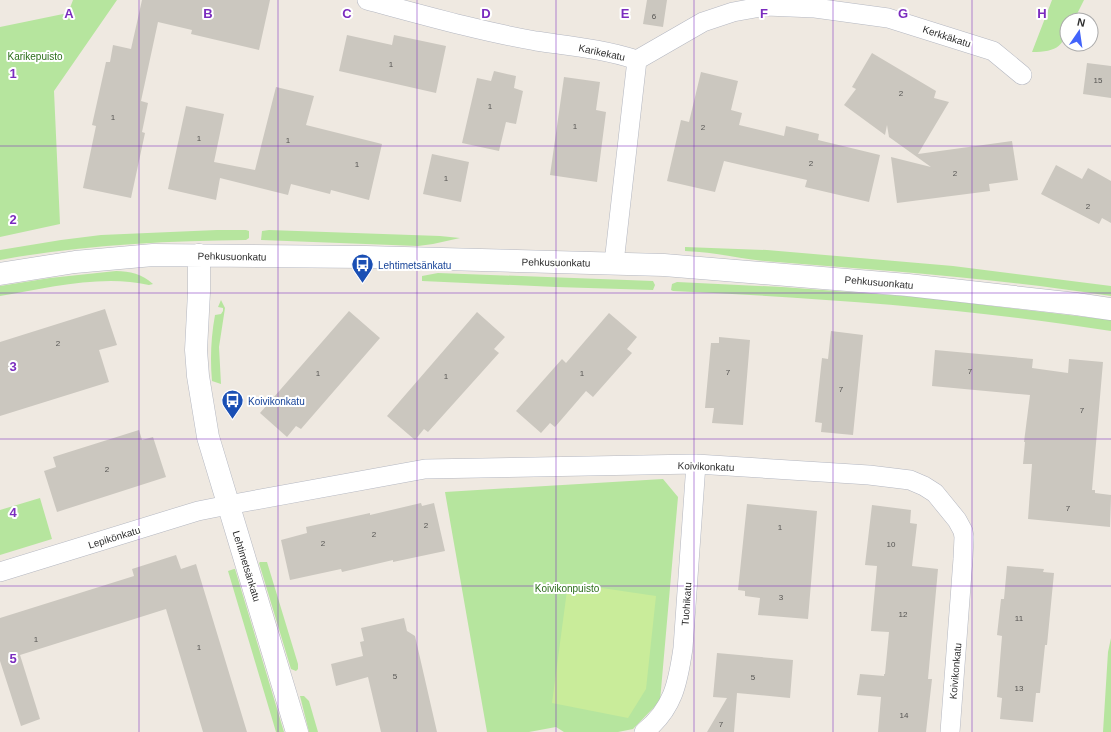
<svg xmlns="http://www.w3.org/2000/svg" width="1111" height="732" font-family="Arial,sans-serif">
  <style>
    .green { fill: #b6e59e }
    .pitch { fill: #c9ec9a }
    .building { fill: #cbc7bf }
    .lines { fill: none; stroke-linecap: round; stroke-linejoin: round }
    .street-casing { stroke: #b4b7c1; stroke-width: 20 }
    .secondary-casing { stroke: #b4b7c1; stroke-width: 23 }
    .street { stroke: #fff; stroke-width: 19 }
    .secondary { stroke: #fff; stroke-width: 22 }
    .grid { fill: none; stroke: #7b2cbf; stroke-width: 1; stroke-opacity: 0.55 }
    .labels { text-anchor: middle; stroke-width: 4; stroke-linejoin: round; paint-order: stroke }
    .number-label { font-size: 8px; fill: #555452 }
    .street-label { font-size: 10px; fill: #2e2e2e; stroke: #fff }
    .park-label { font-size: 10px; fill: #2c6e1b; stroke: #fff }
    .transit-label { font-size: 10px; fill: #164399; stroke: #fff; text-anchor: start }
    .grid-label { font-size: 13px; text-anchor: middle; font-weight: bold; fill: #7b2cbf; stroke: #fff; stroke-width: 4; stroke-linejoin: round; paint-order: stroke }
  </style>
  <rect width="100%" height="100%" fill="#efe9e1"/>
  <path class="green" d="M73,0H117L54,91L60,224L0,237V27L68,13Z
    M1052,0H1084L1074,20H1067C1067,46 1057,52 1032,52Z
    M217,230H246L249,231V238L246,240C164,241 81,245 0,260V250L61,240L101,235Z
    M269,230L440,236L460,238L433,244L418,246L261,240L262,231Z
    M685,247L767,250L953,266L1111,286V296C996,278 879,270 764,261C737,258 712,252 685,251Z
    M116,271C130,271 142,274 153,284L149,285C102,274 47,288 0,296V286L50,278Z
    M438,273L653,281L655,285L653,290L556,287L422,281V276Z
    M677,282L782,287L917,297L1111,320V331C966,308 819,298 673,291L671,290L672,284Z
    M221,300L225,308L219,347L221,384L212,381C210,359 211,337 215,315L221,314L223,311V308L218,307Z
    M663,479L678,497L660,701L633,729L618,732H564L556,727L529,732H487L445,492Z
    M40,498L52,539L0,555V510Z
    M260,562H267L298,664V669L296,671L291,669L259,563Z
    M234,569H235L284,732H276L228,571Z
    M1111,638V732H1103L1108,652Z
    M300,696H304L309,701L318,732H309Z"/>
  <path class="pitch" d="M568,583L656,596L646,689L628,718L552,703Z"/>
  <path class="building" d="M142,0H270L259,50L191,34L192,30L158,22L141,101L148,103L142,132L145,133L131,198L83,188L96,126L92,125L106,62H110L113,45L131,49Z
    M647,0H667L663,27L643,24Z
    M347,35L392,45L394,35L446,46L436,93L339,71Z
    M872,53L936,91L934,98L949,102L918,154L1012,141L1018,180L989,184L990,191L897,203L891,157L931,167L889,137L887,125L885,135L844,105L856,89L852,87Z
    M1087,63L1111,66V98L1083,94Z
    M494,71L516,76L514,88L523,91L516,124L506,122L499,151L462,143L477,78L491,81Z
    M701,72L738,81L731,110L742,113L739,125L784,136L786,126L819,134L818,140L880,155L869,202L805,187L807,180L724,161L715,192L667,181L681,120L689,122Z
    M564,77L600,82L596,110L606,112L597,182L550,175Z
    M276,87L314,96L306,125L382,144L369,200L331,190L330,194L291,184L288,195L220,178L216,200L168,189L186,106L224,114L214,162L255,170Z
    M432,154L469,162L461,202L423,194Z
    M1056,165L1082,179L1088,168L1111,181V223L1102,218L1099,224L1041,194Z
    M105,309L117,345L99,350L109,382L0,416V342Z
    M349,311L380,338L301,429L296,426L287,437L260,413Z
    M477,312L505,337L494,349L499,353L428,432L424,429L415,440L387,416Z
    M609,313L637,337L627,349L632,353L593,397L586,391L555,427L550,423L541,433L516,411L562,359L566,363Z
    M831,331L863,335L853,435L821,432L822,423L815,422L822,358L828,359Z
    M719,337L750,340L743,425L712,423L714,408H705L711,343H719Z
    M935,350L1033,359L1032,368L1068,373L1069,359L1103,362L1092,490H1095V493L1111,495L1110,527L1028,519L1032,464H1023L1025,442H1024L1030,395L932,386Z
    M139,430L142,440L153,437L166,477L57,512L44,471L56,467L53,457Z
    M421,503L422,506L434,503L445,551L393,562V560L342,572L341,569L290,580L281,540L307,533L306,527L370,513V515Z
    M747,504L817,511L808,619L758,615L760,598L745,596V591L738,590Z
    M872,505L911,510L910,523L917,524L912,566L938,569L928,679H932L926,732H878L881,697L857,695L860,674L884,676V674H885L889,632L871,631L877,566L865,565Z
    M176,555L181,569L196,564L247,732H203L166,609L20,655L40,719L21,726L0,661V618L134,576L132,569Z
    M1007,566L1044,569L1043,572L1054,573L1047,645H1045L1040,693H1036L1033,722L1000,719L1002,698L997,697L1002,636L997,635L1001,599H1004Z
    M404,618L407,631L415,636L437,732H381L368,677L336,686L331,664L363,656L360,642L364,641L361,628Z
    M717,653L793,660L790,698L737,693L734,732H707L727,698L713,697Z"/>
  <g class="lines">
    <defs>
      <path id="street" d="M367,0C423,15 479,31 536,41C570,46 604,49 637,60L614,263
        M637,60L703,22L733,12L766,6L815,8L888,18L993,51L1022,75
        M0,572L198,511L228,505L425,469L696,464L869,475L910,480L924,486L935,493L957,520L963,531L964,537L963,559L950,732
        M644,732C673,709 678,683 683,648L696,464"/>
      <path id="secondary" d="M199,255V292L196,350L198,376L208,437L297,732
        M0,274L75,262L153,255L366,257L664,265L908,285L1076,304L1111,309"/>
    </defs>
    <use href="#street" class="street-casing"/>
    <use href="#secondary" class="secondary-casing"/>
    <use href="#street" class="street"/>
    <use href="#secondary" class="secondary"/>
  </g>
  <path class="grid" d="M139,0V732M278,0V732M417,0V732M556,0V732M694,0V732M833,0V732M972,0V732M0,146H1111M0,293H1111M0,439H1111M0,586H1111"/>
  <defs>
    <symbol id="bus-pin" viewBox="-11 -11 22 30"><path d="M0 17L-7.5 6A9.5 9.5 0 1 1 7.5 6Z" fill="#1a4fb4" stroke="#fff"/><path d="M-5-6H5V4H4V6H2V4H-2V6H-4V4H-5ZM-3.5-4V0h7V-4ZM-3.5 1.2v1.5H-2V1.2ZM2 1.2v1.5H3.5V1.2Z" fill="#fff"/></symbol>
  </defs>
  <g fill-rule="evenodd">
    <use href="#bus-pin" x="350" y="252" width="25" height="34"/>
    <use href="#bus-pin" x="220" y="388" width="25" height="34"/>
  </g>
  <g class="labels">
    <g class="number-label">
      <text x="654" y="19">6</text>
      <text x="391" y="67">1</text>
      <text x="1098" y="83">15</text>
      <text x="901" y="96">2</text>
      <text x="490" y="109">1</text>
      <text x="113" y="120">1</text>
      <text x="575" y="129">1</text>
      <text x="703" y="130">2</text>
      <text x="199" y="141">1</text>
      <text x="288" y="143">1</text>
      <text x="811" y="166">2</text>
      <text x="357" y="167">1</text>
      <text x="955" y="176">2</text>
      <text x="446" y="181">1</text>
      <text x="1088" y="209">2</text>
      <text x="58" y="346">2</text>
      <text x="970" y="374">7</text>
      <text x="728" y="375">7</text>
      <text x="318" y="376">1</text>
      <text x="582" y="376">1</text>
      <text x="446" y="379">1</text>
      <text x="841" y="392">7</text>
      <text x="1082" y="413">7</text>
      <text x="107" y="472">2</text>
      <text x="1068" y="511">7</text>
      <text x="426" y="528">2</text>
      <text x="780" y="530">1</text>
      <text x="374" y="537">2</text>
      <text x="323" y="546">2</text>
      <text x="891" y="547">10</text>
      <text x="781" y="600">3</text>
      <text x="903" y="617">12</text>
      <text x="1019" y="621">11</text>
      <text x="36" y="642">1</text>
      <text x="199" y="650">1</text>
      <text x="395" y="679">5</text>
      <text x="753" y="680">5</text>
      <text x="1019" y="691">13</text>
      <text x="904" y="718">14</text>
      <text x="721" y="727">7</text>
    </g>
    <g class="street-label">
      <text transform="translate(947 36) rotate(18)" y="4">Kerkkäkatu</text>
      <text transform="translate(602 52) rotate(12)" y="4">Karikekatu</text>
      <text transform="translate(232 256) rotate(1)" y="4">Pehkusuonkatu</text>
      <text transform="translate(556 262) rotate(1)" y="4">Pehkusuonkatu</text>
      <text transform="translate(879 282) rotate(5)" y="4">Pehkusuonkatu</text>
      <text transform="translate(706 466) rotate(2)" y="4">Koivikonkatu</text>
      <text transform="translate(114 537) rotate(-17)" y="4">Lepikönkatu</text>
      <text transform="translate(247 566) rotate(73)" y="4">Lehtimetsänkatu</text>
      <text transform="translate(686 604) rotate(-86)" y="4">Tuohikatu</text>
      <text transform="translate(955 671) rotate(-85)" y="4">Koivikonkatu</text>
    </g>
    <g class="park-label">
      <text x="35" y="60">Karikepuisto</text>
      <text x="567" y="592">Koivikonpuisto</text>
    </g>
    <g class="transit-label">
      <text x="378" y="269">Lehtimetsänkatu</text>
      <text x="248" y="405">Koivikonkatu</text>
    </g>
  </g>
  <g class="grid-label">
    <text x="69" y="18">A</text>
    <text x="208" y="18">B</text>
    <text x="347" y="18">C</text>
    <text x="486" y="18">D</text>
    <text x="625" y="18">E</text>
    <text x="764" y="18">F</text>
    <text x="903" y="18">G</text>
    <text x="1042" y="18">H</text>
    <text x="13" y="78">1</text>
    <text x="13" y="224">2</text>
    <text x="13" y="371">3</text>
    <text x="13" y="517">4</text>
    <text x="13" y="663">5</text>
  </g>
  <g transform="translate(1079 32) rotate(13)"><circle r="19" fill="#ffffff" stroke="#ababab"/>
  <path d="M0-3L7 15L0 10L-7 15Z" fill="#4264fb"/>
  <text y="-6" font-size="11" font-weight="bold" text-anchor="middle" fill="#2e2e2e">N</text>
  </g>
</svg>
